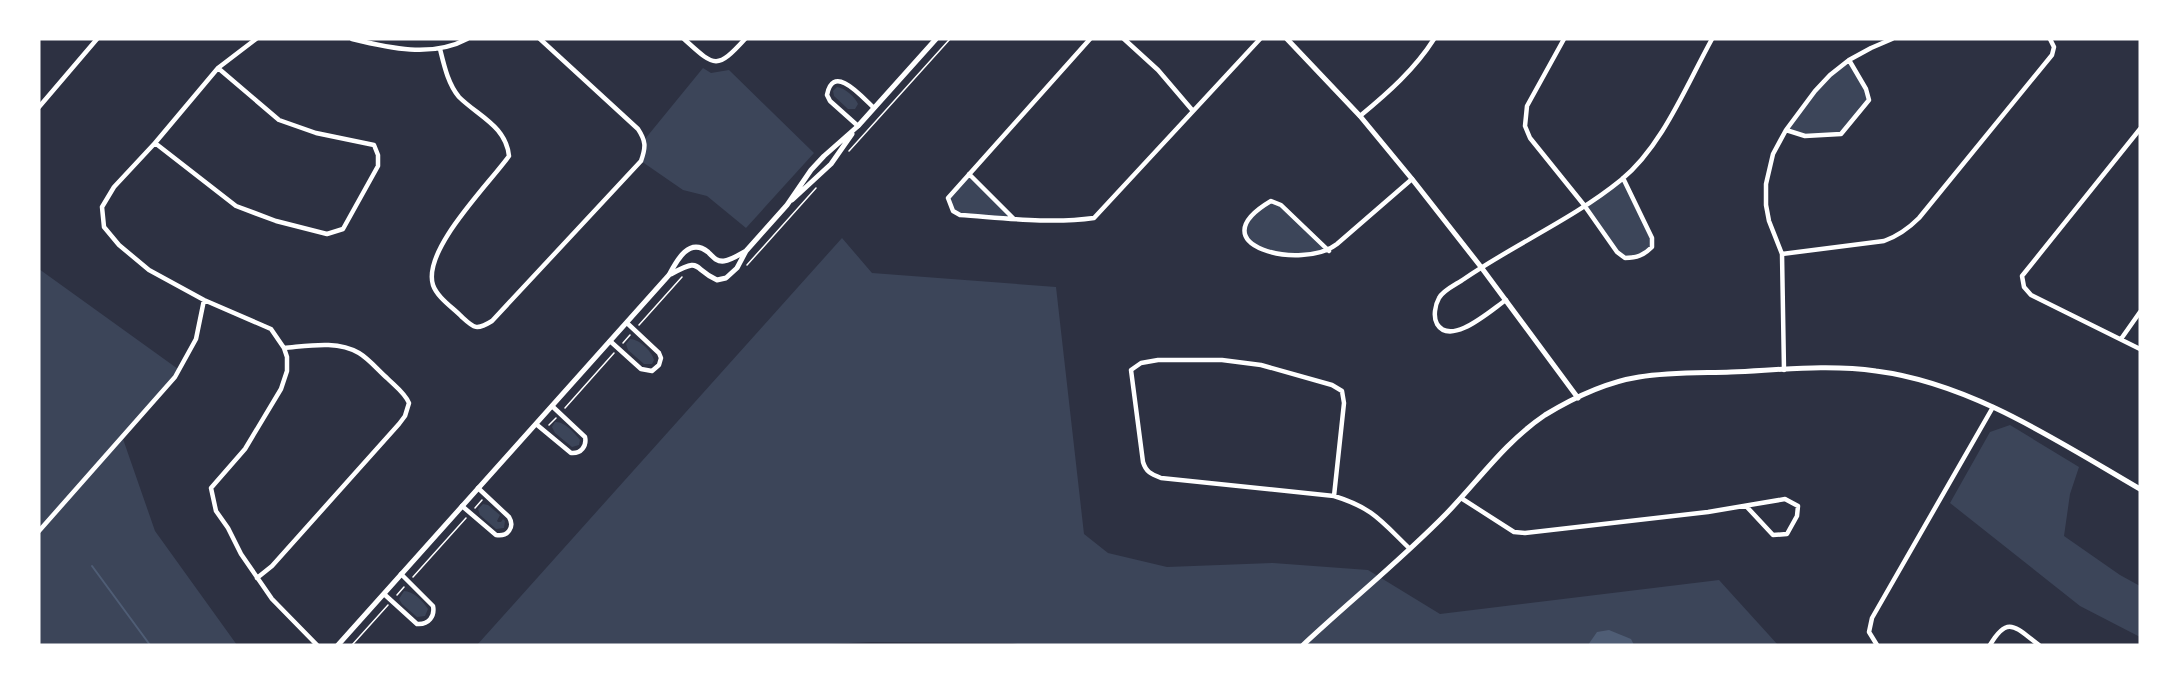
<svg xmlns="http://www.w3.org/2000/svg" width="2179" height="684" font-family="Poppins,sans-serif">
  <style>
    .green { fill: #3c4559 }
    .water { fill: #4f5d75 }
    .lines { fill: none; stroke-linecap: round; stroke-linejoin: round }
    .stream { stroke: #4f5d75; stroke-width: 2 }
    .path { stroke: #fff; stroke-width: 1.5 }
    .minor { stroke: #fff; stroke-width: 4.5 }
    .tertiary { stroke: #fff; stroke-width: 5 }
  </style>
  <rect width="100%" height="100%" fill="#2d3142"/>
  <path class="green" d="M1849,60L1869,100L1841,134L1805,136L1786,130L1815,91Z
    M703,68L711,73L729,70L814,153L746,228L707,196L683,190L641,161L645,139Z
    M837,87C845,88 855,97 858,104L855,109H848L834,96L833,91Z
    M969,174L1014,219L960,215L953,211L948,198Z
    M1623,178L1652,238V247L1644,255L1625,258L1617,252L1584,205Z
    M1271,201L1281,205L1329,251L1300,256L1258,248L1244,233C1245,216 1259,210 1271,201Z
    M842,238L872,273L1056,287L1084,534L1108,553L1167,567L1273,563L1368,570L1440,614L1719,580L1778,645H1023L1012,643L870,642L805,645H477Z
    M39,269L178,369L123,439L155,531L237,645H39Z
    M630,339C639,339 652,351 654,360L652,364H644L628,350L626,344Z
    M555,422C564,421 575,433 580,440L579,445L572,447L555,433L552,427Z
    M2010,425L2079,467L2070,494L2064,536L2120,575L2140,586V637L2080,606L1950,503L1990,432Z
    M483,504L488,505L500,515L497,521L498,522H501L503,519L505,521L504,528L496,529L480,515L478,509Z
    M404,591C413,591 423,601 428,609L425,616L417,617L402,604L399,599Z"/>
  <path class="water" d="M1609,630L1631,639L1634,645H1588L1597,632Z"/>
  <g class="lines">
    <path class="stream" d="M92,566L150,645"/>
    <path class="path" d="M849,151L950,39
      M747,265L816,188
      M639,325L682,277
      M623,343L630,335
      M565,408L614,353
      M549,425L556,418
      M475,508L482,500
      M413,577L466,518
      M397,595L404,587
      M352,645L388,605"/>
    <path class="minor" d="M256,39L218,68L155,143L114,187L102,207L104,227L119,245L149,270L204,300L271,329L284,348L287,357V371L281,389L245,449L211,488L216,511L228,528L241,554L272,599L317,645
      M352,39C389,48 432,58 467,39
      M684,39C714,66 716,71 745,39
      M1090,39L948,198L953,211L960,215C1004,218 1050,224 1094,218L1260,39
      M1124,39L1158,70L1193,111
      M1564,39L1527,106L1525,126L1530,138L1584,205L1617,252L1625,258C1637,258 1644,255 1652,247V238L1623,178
      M440,49C444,65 448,84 459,97C478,116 506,126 509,156C489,184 422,250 433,285C437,297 452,307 461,316C474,328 476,331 492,321L641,161C646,147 646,141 638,129L540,39
      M39,107L97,39
      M1360,116C1388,93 1415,69 1434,39
      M858,126L830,101L827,95C833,62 863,98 874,108
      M2140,129L2022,276L2024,287L2031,295L2140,349
      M1786,130L1805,136L1841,134L1869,100L1866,89L1849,60
      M155,143L236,206L276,221L327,234L343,229L378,166V155L374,145L316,133L279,120L218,68
      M969,174L1014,219
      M1329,251L1281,205L1271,201C1195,246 1303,271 1337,244L1412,179
      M1782,254L1884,241C1898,236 1908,229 1919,218L2052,55L2054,47L2050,39
      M1506,300C1491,310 1451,347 1437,324C1433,317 1435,305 1439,298C1443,290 1457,284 1464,279C1515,244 1573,219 1621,180C1662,147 1687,84 1712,39
      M2121,339L2140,312
      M610,341L641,369L652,371L659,365L661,358L659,353L627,323
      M1784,370L1782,254L1769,221L1766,205V184L1773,154L1786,130L1815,91L1830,75L1849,60L1871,48L1892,39
      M536,424L571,453C581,454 587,446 585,437L552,406
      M1334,496L1344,403L1342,391L1332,385L1261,365L1222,360H1158L1141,363L1131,370L1143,462C1146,472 1151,474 1161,478L1334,496C1373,508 1381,521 1409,548
      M1461,498L1514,532L1525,533L1708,512L1785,499L1798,506L1797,516L1787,534L1773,535L1746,506
      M462,506L496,535C508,537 515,527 509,517L478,488
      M39,531L175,377L196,339L204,300
      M257,578L272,566L399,424L405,416L409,403C405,393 395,386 387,378C378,370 369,359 359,353C337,340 308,346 284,348
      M384,594L417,624C429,625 435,616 433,606L401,574
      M1877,645L1869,632L1872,618L1993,407
      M1990,645C2008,614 2016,628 2039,645"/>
    <path class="tertiary" d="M1287,39L1360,116L1412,179L1481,267L1578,398
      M792,200L831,164L852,134
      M671,274C703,257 691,268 717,280L726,278L737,268L746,251L787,205L811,170L824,156L858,126L936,39
      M338,645L669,275C677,260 689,237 708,252C713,257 717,262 724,261C732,260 740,254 746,251
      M1303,645C1350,601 1401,560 1446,514C1479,480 1505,442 1545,415C1573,398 1607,382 1639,377C1669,372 1701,373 1731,372C1779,370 1829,364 1876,371C1971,383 2059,442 2140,489"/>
  </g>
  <rect width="2179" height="684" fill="none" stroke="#ffffff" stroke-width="81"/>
</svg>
